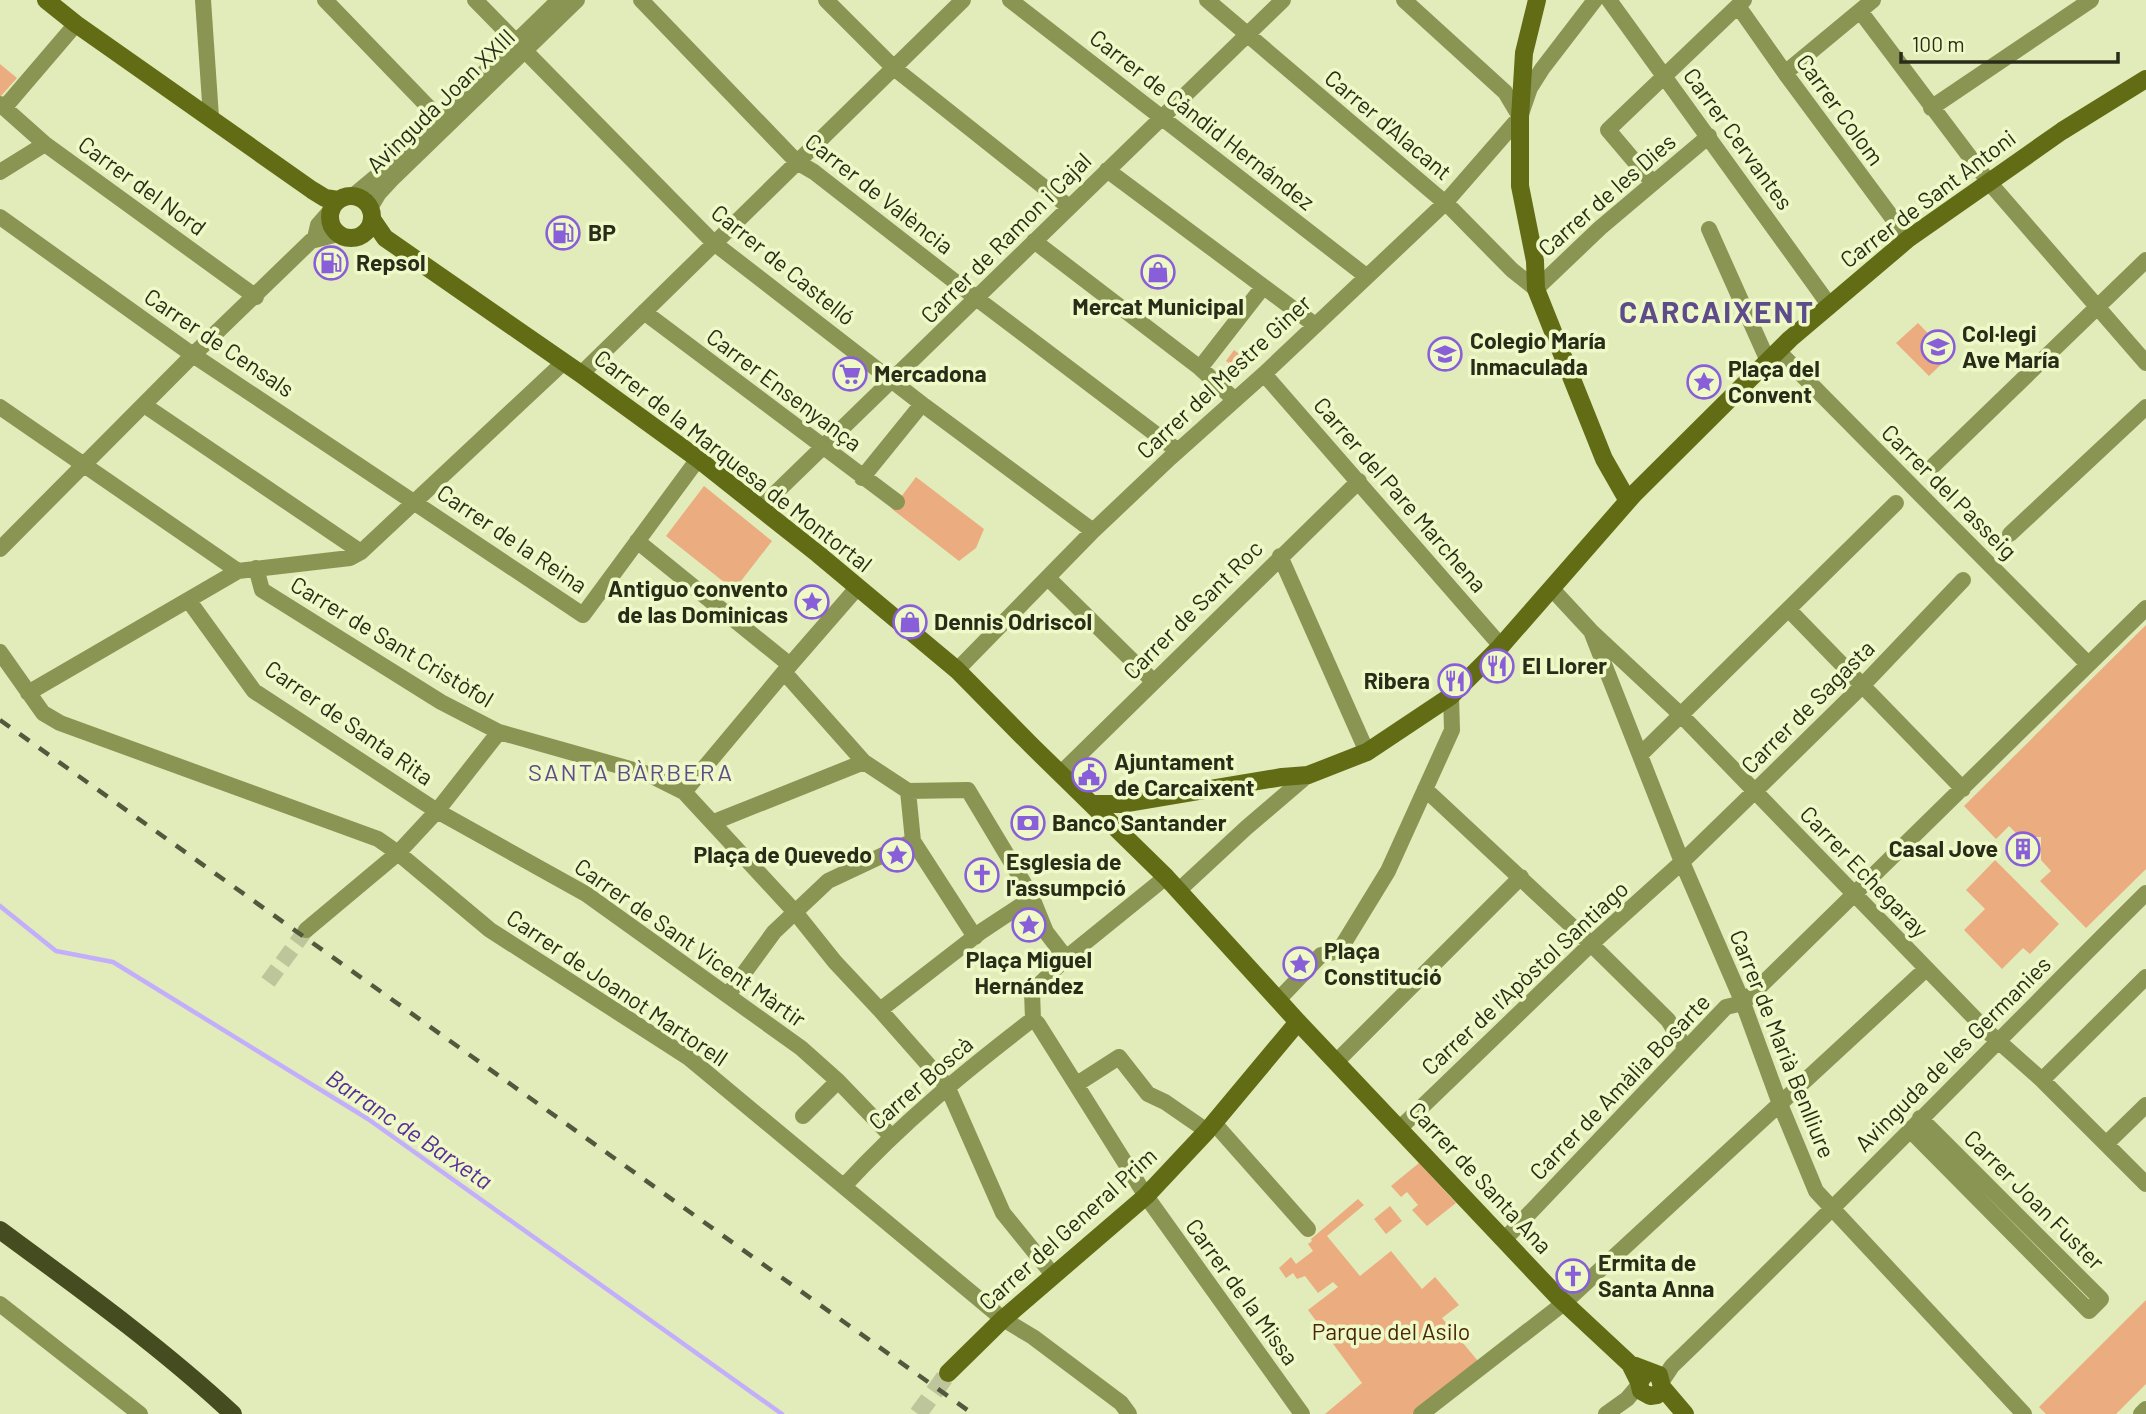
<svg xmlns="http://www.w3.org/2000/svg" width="2146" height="1414" font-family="Barlow,sans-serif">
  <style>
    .green { fill: #ebad80 }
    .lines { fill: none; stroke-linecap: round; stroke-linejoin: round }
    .stream { stroke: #c3aefb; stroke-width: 4.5 }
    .street-tunnel { stroke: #bdc59a; stroke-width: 16; stroke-dasharray: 16 8; stroke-linecap: butt }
    .secondary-tunnel { stroke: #bdc59a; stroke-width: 18; stroke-dasharray: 18 9; stroke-linecap: butt }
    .street { stroke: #8a9554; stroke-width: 16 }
    .secondary { stroke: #616c14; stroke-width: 18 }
    .primary { stroke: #454c1f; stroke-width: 18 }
    .rail { stroke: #52573d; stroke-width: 4.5; stroke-dasharray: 12 12; stroke-linecap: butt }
    .labels { text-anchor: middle; stroke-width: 7; stroke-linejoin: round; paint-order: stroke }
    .street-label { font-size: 23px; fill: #282c19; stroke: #eff9c7 }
    .poi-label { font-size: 23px; font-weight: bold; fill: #282c19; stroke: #eff9c7; text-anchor: start }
    .park-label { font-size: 23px; fill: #4a2709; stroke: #eff9c7 }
    .neighbourhood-label { font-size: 24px; letter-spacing: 2px; fill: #5e4b89; stroke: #eff9c7 }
    .water-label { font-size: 24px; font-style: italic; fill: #582d99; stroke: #eff9c7 }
    .district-label { font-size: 30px; font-weight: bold; letter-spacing: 2px; fill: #5e4b89; stroke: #eff9c7 }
  </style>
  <rect width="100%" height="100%" fill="#e2ebba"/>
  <path class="green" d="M0,64L17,78L1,96H0Z
    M1918,323L1950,356L1929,376L1896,343Z
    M1234,350L1248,361L1239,371L1226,361Z
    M916,477L984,529L976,548L959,561L892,509Z
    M704,486L772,541L734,590L666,536Z
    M2146,625V869L2086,928L2040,881L2051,871L2041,860V837H2020L2009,826L1996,839L1964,806Z
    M1995,860L2059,924L2030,954L2023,948L2002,969L1964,930L1985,909L1966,890Z
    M1419,1163L1456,1203L1427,1226L1412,1210L1418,1205L1407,1192L1401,1197L1391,1186Z
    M1358,1199L1364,1205L1327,1236L1360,1276L1391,1251L1422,1289L1435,1277L1459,1305L1442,1318L1478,1361L1412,1414H1325L1362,1383L1308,1310L1338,1287L1333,1282L1318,1293L1305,1276L1297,1279L1293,1273L1286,1278L1279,1268L1291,1257L1296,1264L1313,1251L1308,1244L1312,1241L1311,1239Z
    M1390,1206L1402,1221L1386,1234L1374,1219Z
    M2146,1300V1384L2116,1414H2046L2039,1407Z"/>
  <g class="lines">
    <path class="stream" d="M0,906L56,951L113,962L368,1119L782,1414"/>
    <path class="street-tunnel" d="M268,982L306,930"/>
    <path class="secondary-tunnel" d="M918,1414L948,1373"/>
    <path class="street" d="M203,0L211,117
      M325,0L438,117
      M475,0L714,243L922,404L1093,531
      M641,0L797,162L814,172L976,298L1178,451
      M826,0L894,68L1069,207
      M1010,0L1366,276
      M1207,0L1450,207L1512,270L1536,289L1600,228L1709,136
      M1404,0L1505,92L1520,117
      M1609,0L1830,306
      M1738,6L1785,73L1908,239
      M1860,11L1988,181L2146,363
      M1785,73L1873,0
      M0,104L45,144L256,297
      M5,107L76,24
      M1931,108L2091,0
      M1107,170L1315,325
      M0,172L45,144
      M1653,183L1608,130L1744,0
      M353,196L383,171L559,0
      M370,208L379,193L391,180L577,0
      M0,217L193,355L583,615L698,459
      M1709,229L1768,361
      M315,238L318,225L332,209
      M1034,241L1200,368L1235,400
      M644,312L897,502
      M1778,351L2088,664
      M1200,368L1263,287
      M581,374L963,0
      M1264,374L1501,646
      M144,405L361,552
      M0,407L238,571
      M1934,465L2146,260
      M862,478L922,404
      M760,508L1283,0
      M2010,534L2146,407
      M637,541L790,665
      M0,549L193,355L311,241L338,234
      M1280,556L1367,752
      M256,568L262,590L441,702L499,732L648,774L684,792L795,912L835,962L880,1010L947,1086L1003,1213L1054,1276
      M1048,578L1153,681
      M1552,589L1591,631L1681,715L1988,1032L2042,1080L2146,1184
      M189,601L254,691L437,811L586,894L801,1048L838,1081L891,1136
      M1789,610L1963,789
      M1591,631L1682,862L1743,1003L1780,1104L1816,1191L2024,1414
      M0,652L43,713L60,723L378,839L398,853L490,930L689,1058L1003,1319L1033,1337L1121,1403L1129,1414
      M957,670L1093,531L1170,458L1264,374L1445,203L1520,117L1530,88L1542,69L1595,0
      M784,672L864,762L908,791L913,841L975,937
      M28,693L238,571L350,558L361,552L564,362
      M1640,755L1896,503
      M1060,774L1359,481
      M1425,789L1591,944L1668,1020L1686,1049
      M908,791L968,790L1031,895L1046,932L1066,958
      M684,792L790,665L857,588
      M714,822L864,762
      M1178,891L1246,828L1308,775
      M306,930L398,853L437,811L499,732
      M728,995L774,932L828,881L913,841
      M1278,1000L1321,955L1339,951L1388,871L1452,730L1451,696
      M880,1010L982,931L1032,898
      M1033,1019L1038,1024L1146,1196L1302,1414
      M1033,1019L1032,992L1066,958L1166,877
      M1336,1062L1521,877
      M2042,1080L2146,977
      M1077,1084L1119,1057L1148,1094L1165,1102L1207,1131
      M803,1116L838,1081
      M1214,1123L1308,1229
      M1400,1128L1591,944L1682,862L1754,792L1862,686L1963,580
      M1909,1129L2089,1311L2101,1299L1920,1118
      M2106,1144L2146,1105
      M844,1186C903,1122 964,1072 1033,1019
      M1504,1240L1726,1007L1743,1003L2146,608
      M0,1304L140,1414
      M1662,1381L1672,1366C1833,1211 1988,1050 2146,893
      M1421,1414L1564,1303L1926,969
      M1606,1414L1627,1399L1639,1385
      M2141,1414L2146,1409"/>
    <path class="secondary" d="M46,0L76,24L312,190L325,198L338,200
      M1537,0L1524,53L1520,117V186L1535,261L1536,289L1604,459L1628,501
      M330 217a21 21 0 1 1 42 0a21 21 0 1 1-42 0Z
      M372,219L385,238L581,374L698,459L818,554L957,670L1032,746L1166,877L1298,1022L1557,1296L1630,1364L1639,1382
      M1092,804H1121L1282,777L1308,775L1367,752L1451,696L1501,646L1634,494L1790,339L1908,239L2062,131L2146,79
      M1630,1364L1659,1375L1662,1387L1657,1395L1650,1396L1641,1391L1639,1382L1645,1374
      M948,1373L1003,1319L1146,1196L1207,1131L1298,1022
      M1662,1387L1685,1414"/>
    <path class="primary" d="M0,1230C79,1288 161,1347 233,1414"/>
    <path class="rail" d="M0,720L973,1414"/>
  </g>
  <defs>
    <symbol id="fuel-ring" viewBox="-11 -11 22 22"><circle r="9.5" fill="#eff9c7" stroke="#895fd9" stroke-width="1.5"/><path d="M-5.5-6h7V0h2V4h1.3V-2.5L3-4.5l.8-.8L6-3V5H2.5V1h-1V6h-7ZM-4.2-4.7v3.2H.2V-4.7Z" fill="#895fd9"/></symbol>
    <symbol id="shop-ring" viewBox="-11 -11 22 22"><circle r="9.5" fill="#eff9c7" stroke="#895fd9" stroke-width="1.5"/><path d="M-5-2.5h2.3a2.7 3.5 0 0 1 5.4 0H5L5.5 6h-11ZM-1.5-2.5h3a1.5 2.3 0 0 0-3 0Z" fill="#895fd9"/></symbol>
    <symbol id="school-ring" viewBox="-11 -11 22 22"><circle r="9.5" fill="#eff9c7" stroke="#895fd9" stroke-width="1.5"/><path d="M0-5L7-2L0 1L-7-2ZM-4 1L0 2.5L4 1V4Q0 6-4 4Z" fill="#895fd9"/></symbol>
    <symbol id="supermarket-ring" viewBox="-11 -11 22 22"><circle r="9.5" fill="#eff9c7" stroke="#895fd9" stroke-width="1.5"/><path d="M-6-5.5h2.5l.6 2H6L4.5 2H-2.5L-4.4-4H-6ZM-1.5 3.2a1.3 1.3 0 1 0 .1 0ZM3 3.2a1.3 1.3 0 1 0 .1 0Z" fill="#895fd9"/></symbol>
    <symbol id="sight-ring" viewBox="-11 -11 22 22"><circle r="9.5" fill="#eff9c7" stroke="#895fd9" stroke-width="1.5"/><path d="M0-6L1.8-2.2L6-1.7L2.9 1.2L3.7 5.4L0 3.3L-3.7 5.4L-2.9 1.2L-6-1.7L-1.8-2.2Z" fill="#895fd9"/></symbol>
    <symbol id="restaurant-ring" viewBox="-11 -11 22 22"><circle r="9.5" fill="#eff9c7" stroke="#895fd9" stroke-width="1.5"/><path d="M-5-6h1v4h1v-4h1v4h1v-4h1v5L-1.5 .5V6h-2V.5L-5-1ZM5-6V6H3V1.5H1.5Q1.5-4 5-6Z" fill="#895fd9"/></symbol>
    <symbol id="civic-ring" viewBox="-11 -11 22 22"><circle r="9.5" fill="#eff9c7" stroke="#895fd9" stroke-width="1.5"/><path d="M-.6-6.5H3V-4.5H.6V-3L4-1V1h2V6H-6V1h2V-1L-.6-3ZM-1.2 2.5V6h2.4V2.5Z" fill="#895fd9"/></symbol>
    <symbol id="bank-ring" viewBox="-11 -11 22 22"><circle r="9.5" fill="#eff9c7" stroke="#895fd9" stroke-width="1.5"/><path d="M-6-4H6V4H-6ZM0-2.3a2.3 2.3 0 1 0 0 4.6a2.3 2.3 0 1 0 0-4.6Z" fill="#895fd9"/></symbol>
    <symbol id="building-ring" viewBox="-11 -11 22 22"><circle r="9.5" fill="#eff9c7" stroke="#895fd9" stroke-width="1.5"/><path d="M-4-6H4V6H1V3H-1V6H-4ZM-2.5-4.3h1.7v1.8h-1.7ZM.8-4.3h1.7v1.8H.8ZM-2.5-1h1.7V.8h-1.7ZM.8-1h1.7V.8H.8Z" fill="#895fd9"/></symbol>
    <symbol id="church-ring" viewBox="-11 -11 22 22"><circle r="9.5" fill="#eff9c7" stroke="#895fd9" stroke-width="1.5"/><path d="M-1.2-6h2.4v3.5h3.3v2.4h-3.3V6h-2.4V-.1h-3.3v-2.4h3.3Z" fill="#895fd9"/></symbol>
  </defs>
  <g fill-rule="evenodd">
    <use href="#fuel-ring" x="544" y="214" width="38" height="38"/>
    <use href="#fuel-ring" x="312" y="244" width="38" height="38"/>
    <use href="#shop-ring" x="1139" y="253" width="38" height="38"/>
    <use href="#school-ring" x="1919" y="328" width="38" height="38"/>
    <use href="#school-ring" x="1426" y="335" width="38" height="38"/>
    <use href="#supermarket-ring" x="831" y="355" width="38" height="38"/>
    <use href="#sight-ring" x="1685" y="363" width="38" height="38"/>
    <use href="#sight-ring" x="793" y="583" width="38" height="38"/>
    <use href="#shop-ring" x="891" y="603" width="38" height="38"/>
    <use href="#restaurant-ring" x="1478" y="647" width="38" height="38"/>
    <use href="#restaurant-ring" x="1436" y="662" width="38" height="38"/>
    <use href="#civic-ring" x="1070" y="756" width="38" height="38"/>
    <use href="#bank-ring" x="1009" y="804" width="38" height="38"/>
    <use href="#building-ring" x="2004" y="830" width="38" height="38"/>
    <use href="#sight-ring" x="878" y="836" width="38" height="38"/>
    <use href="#church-ring" x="963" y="856" width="38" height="38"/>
    <use href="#sight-ring" x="1010" y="906" width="38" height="38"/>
    <use href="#sight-ring" x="1281" y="945" width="38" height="38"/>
    <use href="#church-ring" x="1554" y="1257" width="38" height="38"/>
  </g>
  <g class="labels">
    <g class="street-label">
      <text transform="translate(441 101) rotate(-44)" y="8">Avinguda Joan XXIII</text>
      <text transform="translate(1840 110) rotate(54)" y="8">Carrer Colom</text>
      <text transform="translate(1202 120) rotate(38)" y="8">Carrer de Càndid Hernández</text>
      <text transform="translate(1388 125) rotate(40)" y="8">Carrer d'Alacant</text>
      <text transform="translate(1738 139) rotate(54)" y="8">Carrer Cervantes</text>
      <text transform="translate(142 186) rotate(36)" y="8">Carrer del Nord</text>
      <text transform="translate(879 194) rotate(38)" y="8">Carrer de València</text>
      <text transform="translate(1607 195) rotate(-41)" y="8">Carrer de les Dies</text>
      <text transform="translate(1928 199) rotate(-37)" y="8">Carrer de Sant Antoni</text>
      <text transform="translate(1006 238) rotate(-45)" y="8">Carrer de Ramon i Cajal</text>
      <text transform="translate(783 265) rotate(39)" y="8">Carrer de Castelló</text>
      <text transform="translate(219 343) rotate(34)" y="8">Carrer de Censals</text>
      <text transform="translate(1224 377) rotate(-43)" y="8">Carrer del Mestre Giner</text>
      <text transform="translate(784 390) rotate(37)" y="8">Carrer Ensenyança</text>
      <text transform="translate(733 461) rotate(38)" y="8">Carrer de la Marquesa de Montortal</text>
      <text transform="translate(1949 492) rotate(45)" y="8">Carrer del Passeig</text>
      <text transform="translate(1400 495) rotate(49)" y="8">Carrer del Pare Marchena</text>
      <text transform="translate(512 539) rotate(34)" y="8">Carrer de la Reina</text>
      <text transform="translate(1193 610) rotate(-45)" y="8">Carrer de Sant Roc</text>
      <text transform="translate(392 642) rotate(31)" y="8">Carrer de Sant Cristòfol</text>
      <text transform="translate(1808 707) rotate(-45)" y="8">Carrer de Sagasta</text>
      <text transform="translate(349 723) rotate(35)" y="8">Carrer de Santa Rita</text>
      <text transform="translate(1864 872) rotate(46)" y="8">Carrer Echegaray</text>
      <text transform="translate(690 943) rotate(35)" y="8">Carrer de Sant Vicent Màrtir</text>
      <text transform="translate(1525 978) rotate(-43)" y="8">Carrer de l'Apòstol Santiago</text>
      <text transform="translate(617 988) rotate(34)" y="8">Carrer de Joanot Martorell</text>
      <text transform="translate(1782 1044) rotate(68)" y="8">Carrer de Marià Benlliure</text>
      <text transform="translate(1953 1054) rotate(-45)" y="8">Avinguda de les Germanies</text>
      <text transform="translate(921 1083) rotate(-41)" y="8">Carrer Boscà</text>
      <text transform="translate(1620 1087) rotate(-46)" y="8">Carrer de Amàlia Bosarte</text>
      <text transform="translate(1480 1178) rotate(47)" y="8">Carrer de Santa Ana</text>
      <text transform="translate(2034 1200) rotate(45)" y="8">Carrer Joan Fuster</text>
      <text transform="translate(1068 1229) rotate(-42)" y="8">Carrer del General Prim</text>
      <text transform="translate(1242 1292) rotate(54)" y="8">Carrer de la Missa</text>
    </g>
    <g class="poi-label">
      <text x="588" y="241">BP</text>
      <text x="356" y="271">Repsol</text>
      <text x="1158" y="315" text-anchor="middle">Mercat Municipal</text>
      <text x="1962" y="342">Col·legi<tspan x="1962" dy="26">Ave María</tspan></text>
      <text x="1470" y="349">Colegio María<tspan x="1470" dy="26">Inmaculada</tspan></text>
      <text x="1728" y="377">Plaça del<tspan x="1728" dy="26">Convent</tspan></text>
      <text x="874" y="382">Mercadona</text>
      <text x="788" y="597" text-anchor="end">Antiguo convento<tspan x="788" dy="26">de las Dominicas</tspan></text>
      <text x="934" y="630">Dennis Odriscol</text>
      <text x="1522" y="674">El Llorer</text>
      <text x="1430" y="689" text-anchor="end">Ribera</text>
      <text x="1114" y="770">Ajuntament<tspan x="1114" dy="26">de Carcaixent</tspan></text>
      <text x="1052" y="831">Banco Santander</text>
      <text x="1998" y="857" text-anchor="end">Casal Jove</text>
      <text x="872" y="863" text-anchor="end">Plaça de Quevedo</text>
      <text x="1006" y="870">Esglesia de<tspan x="1006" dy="26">l'assumpció</tspan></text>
      <text x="1324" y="959">Plaça<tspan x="1324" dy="26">Constitució</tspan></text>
      <text x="1029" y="968" text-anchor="middle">Plaça Miguel<tspan x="1029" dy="26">Hernández</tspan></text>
      <text x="1598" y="1271">Ermita de<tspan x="1598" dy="26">Santa Anna</tspan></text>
    </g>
    <g class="park-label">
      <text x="1391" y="1340">Parque del Asilo</text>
    </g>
    <g class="neighbourhood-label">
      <text x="631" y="781">SANTA BÀRBERA</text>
    </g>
    <g class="water-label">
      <text transform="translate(409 1130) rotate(34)" y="8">Barranc de Barxeta</text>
    </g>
    <g class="district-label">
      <text x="1717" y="323">CARCAIXENT</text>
    </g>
  </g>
  <path d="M1901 52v10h217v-10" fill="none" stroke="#282c19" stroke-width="3.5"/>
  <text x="1912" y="52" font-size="21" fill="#282c19" stroke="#eff9c7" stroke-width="5" paint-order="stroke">100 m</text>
</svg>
